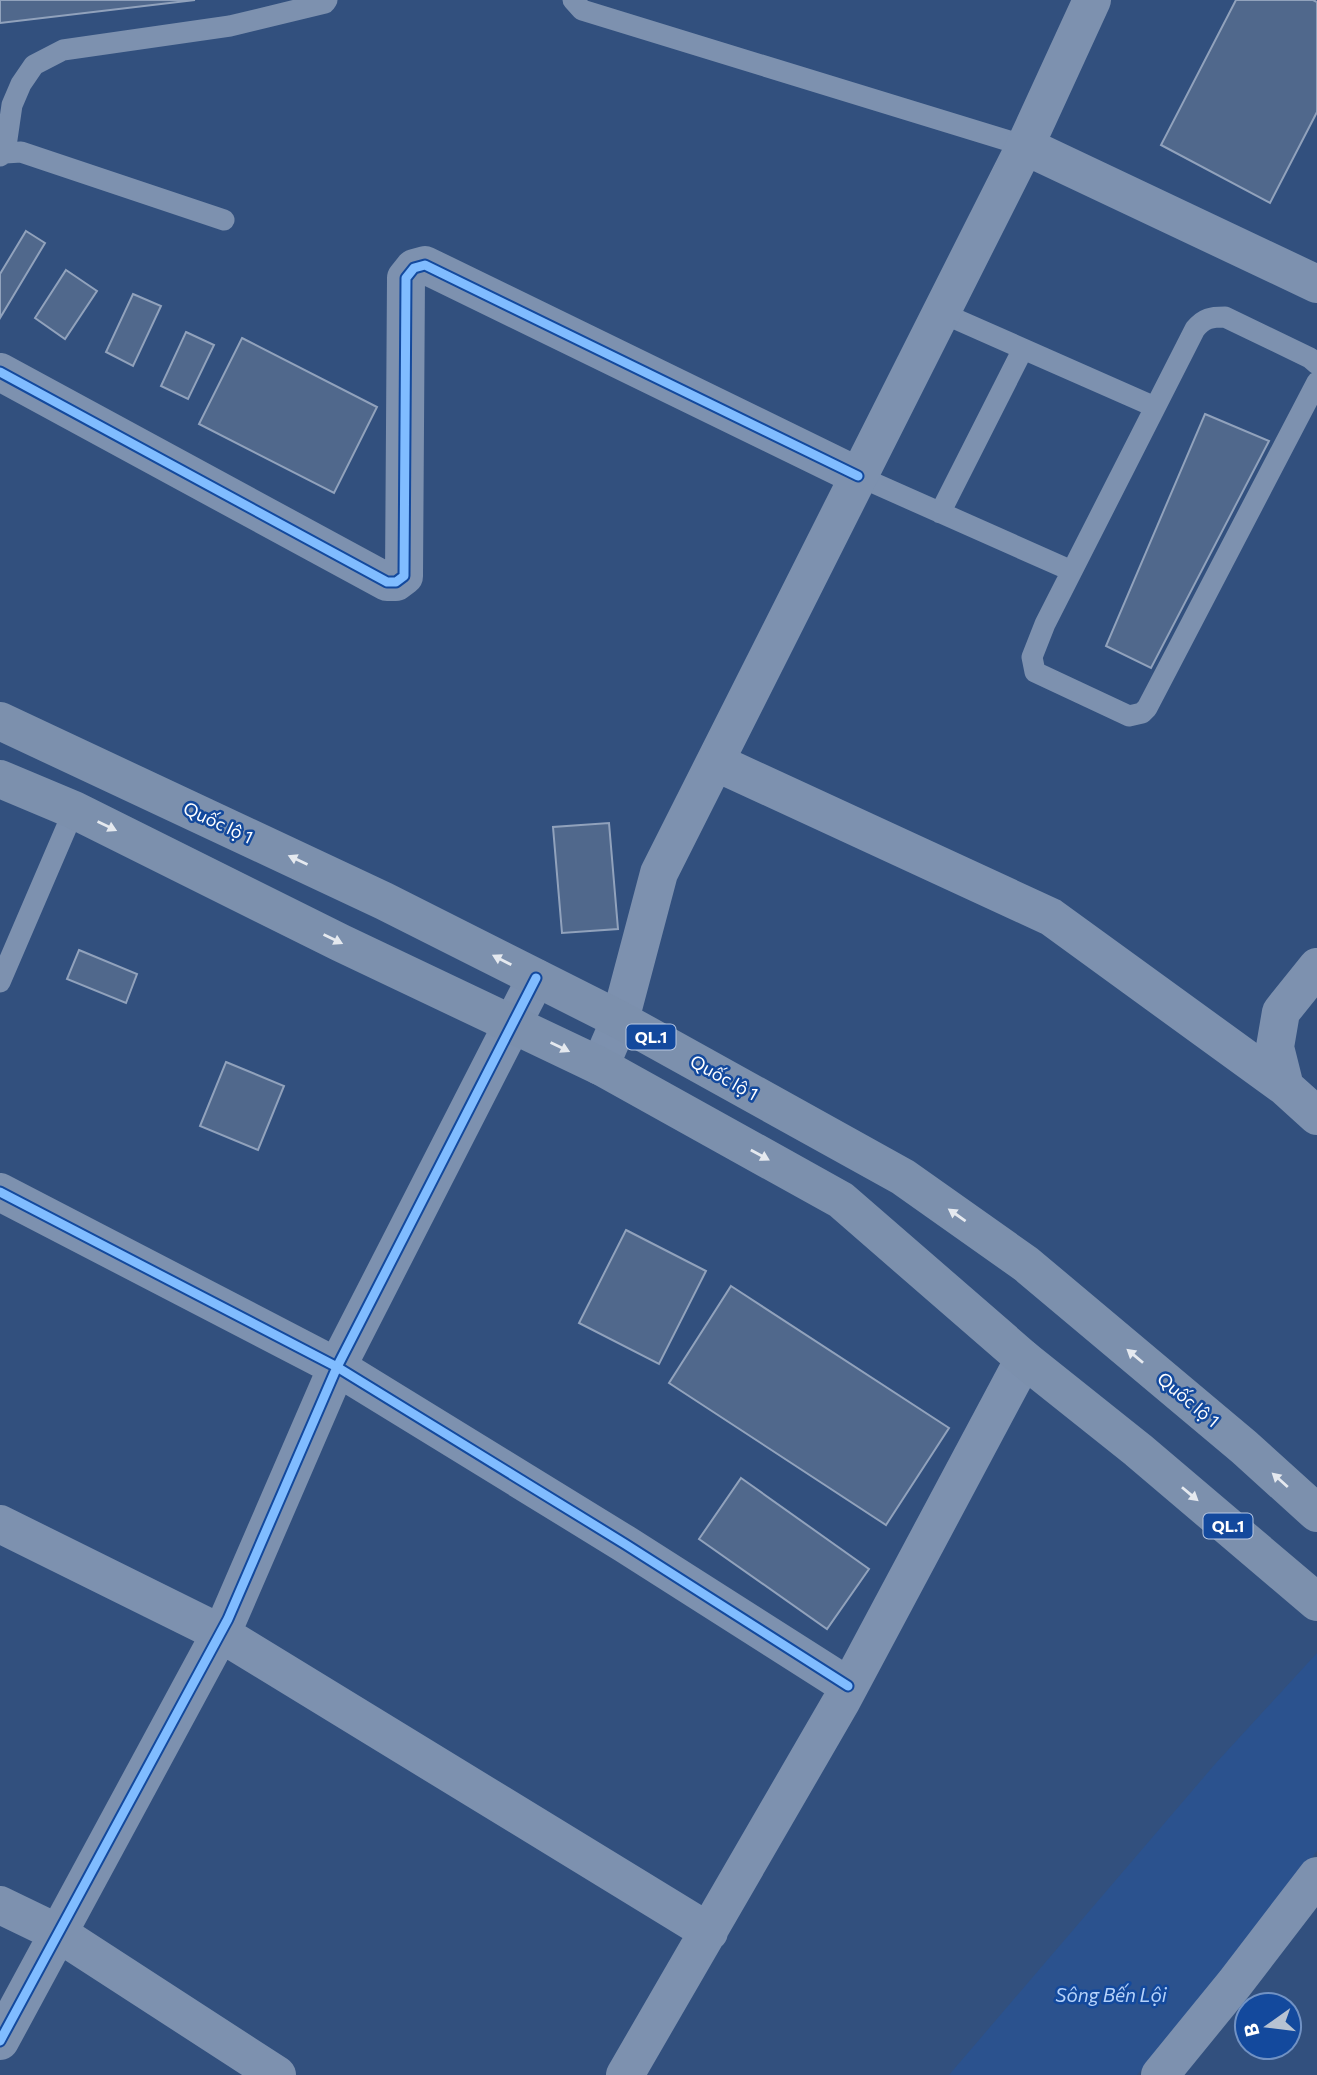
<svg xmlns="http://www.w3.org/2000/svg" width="1317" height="2075" font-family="Commissioner,sans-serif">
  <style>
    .water { fill: #2b528e }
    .building { fill: #50688c; stroke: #91a2bc; stroke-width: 2 }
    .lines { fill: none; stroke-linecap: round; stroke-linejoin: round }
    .service { stroke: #7d91af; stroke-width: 21 }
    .minor { stroke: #7d91af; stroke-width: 38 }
    .trunk { stroke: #7c90ad; stroke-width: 38 }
    .cycleway-casing { stroke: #13499d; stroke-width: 13 }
    .cycleway { stroke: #80bcff; stroke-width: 9 }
    .oneway { fill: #e5e9ef }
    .labels { text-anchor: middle; stroke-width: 5; stroke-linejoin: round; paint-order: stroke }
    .shield { fill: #13499d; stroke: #b8c8e2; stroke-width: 2 }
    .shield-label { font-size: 16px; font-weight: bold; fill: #fff }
    .street-label { font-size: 18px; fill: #fff; stroke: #13499d }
    .water-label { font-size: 19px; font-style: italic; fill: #b5d2fa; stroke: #13499d }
  </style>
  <rect width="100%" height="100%" fill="#32507e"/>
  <path class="water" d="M1317,1653V1851L1259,1929L1137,2075H949L1216,1763Z"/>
  <path class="building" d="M0,0H195L0,23Z
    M1236,0H1313L1317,2V112L1270,203L1161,145Z
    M26,231L45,243L0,318V274Z
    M66,270L97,291L65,339L35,318Z
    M133,294L161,306L133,366L106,352Z
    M186,332L214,345L188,399L161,386Z
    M242,338L377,407L334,493L199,424Z
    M1205,414L1269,441L1151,668L1106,646Z
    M609,823L618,929L562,933L553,827Z
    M79,950L137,974L126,1003L67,979Z
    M226,1062L284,1086L258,1150L200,1126Z
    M626,1230L706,1271L659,1364L579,1323Z
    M731,1286L949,1428L886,1525L669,1383Z
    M741,1478L869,1569L827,1629L699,1539Z"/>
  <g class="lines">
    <path class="service" d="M573,0L582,10L1025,146
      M5,153L12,105L21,84L34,65L63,50L230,26L325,3L327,0
      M0,156L5,153L21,152L224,220
      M942,313L1155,407
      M1317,364L1310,358L1225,317C1211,317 1204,318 1195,329L1045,624L1032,657L1035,672L1129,716L1142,713L1147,708L1317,382
      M858,476L1072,571
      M940,513L1023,349
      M0,982L74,810"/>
    <path class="minor" d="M1025,146L1317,284
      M0,372L387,582H396L404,576L406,278L414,268L425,265L858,476
      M715,762L1051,917L1285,1087
      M1317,967L1281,1012L1275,1047L1285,1087L1317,1116
      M600,1066L620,1020L659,873L1025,146L1092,0
      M0,1192L337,1367L625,1544L848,1686
      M0,1524L220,1633L709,1932
      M0,1905L58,1933L277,2075
      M0,2041L228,1619L337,1367L536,978
      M625,2075L841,1702L1024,1359
      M1160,2075L1235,1983L1317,1876"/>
    <path class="trunk" d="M0,721L384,901L620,1020L903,1177L1026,1264L1244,1447L1317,1513
      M0,779L74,810L341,943L600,1066L841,1200L1024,1359L1138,1450L1317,1602"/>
    <defs>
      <path id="cycleway" d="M0,372L387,582H396L404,576L406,278L414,268L425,265L858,476
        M0,1192L337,1367L625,1544L848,1686
        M0,2041L228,1619L337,1367L536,978"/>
    </defs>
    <use href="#cycleway" class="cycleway-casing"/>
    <use href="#cycleway" class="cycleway"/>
  </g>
  <defs><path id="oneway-solid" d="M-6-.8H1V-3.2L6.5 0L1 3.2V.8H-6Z" transform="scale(1.75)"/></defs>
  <g class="oneway">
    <use href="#oneway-solid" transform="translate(107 826) rotate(26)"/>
    <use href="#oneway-solid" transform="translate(298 860) rotate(-155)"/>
    <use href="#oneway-solid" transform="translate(333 939) rotate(26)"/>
    <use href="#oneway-solid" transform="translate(502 960) rotate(-153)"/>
    <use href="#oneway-solid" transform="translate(560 1047) rotate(26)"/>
    <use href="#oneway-solid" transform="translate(760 1155) rotate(29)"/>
    <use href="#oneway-solid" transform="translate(957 1215) rotate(-145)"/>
    <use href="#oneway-solid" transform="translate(1135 1356) rotate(-140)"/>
    <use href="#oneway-solid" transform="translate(1280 1480) rotate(-138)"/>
    <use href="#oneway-solid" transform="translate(1190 1494) rotate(40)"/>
  </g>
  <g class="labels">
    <g class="shield">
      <rect x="626.5" y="1024.5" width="49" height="25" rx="5"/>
      <rect x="1203.5" y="1513.5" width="49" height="25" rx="5"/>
    </g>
    <g class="shield-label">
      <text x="651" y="1043">QL.1</text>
      <text x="1228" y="1532">QL.1</text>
    </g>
    <g class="street-label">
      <text transform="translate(218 823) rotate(25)" y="6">Quốc lộ 1</text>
      <text transform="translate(724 1078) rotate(29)" y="6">Quốc lộ 1</text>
      <text transform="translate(1188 1400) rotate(40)" y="6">Quốc lộ 1</text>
    </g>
    <g class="water-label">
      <text x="1111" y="2002">Sông Bến Lội</text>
    </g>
  </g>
  <g transform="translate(1268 2026) rotate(256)"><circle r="33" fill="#13499d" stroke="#7192c4" stroke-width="2"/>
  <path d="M0-5L12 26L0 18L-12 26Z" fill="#b7c2d2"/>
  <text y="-10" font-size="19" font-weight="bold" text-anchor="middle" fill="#ffffff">B</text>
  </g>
</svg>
